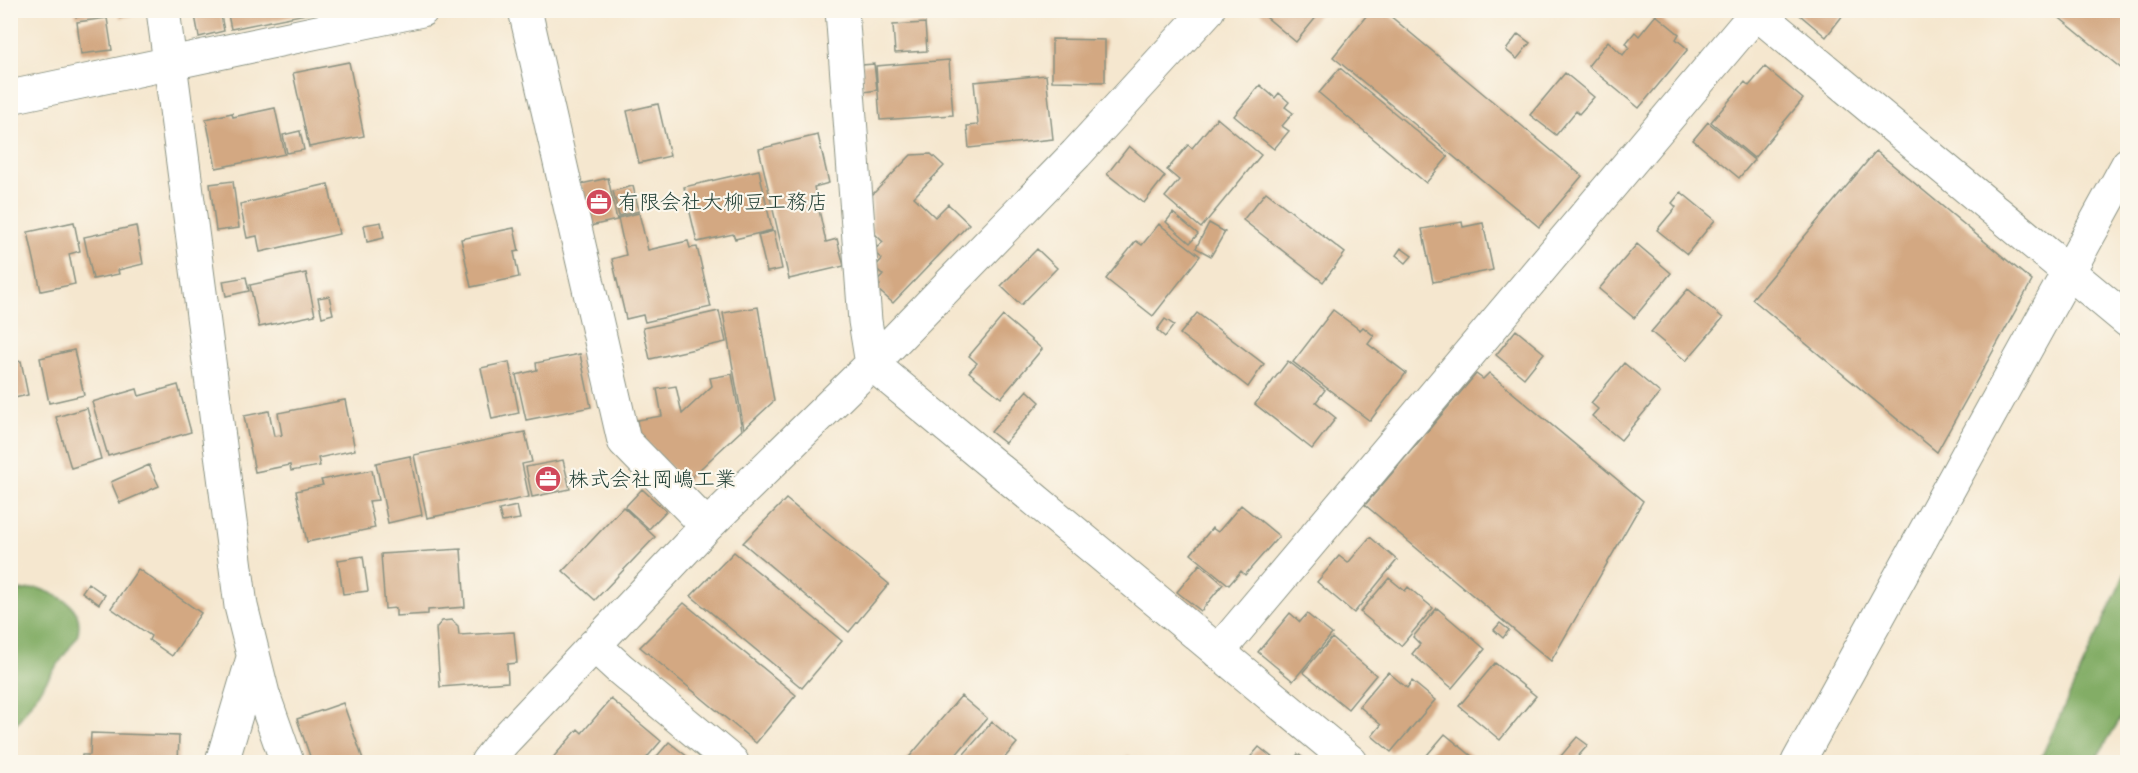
<svg xmlns="http://www.w3.org/2000/svg" width="2138" height="773" font-family="'Gochi Hand','Klee One',sans-serif">
  <style>
    .forest { fill: #83ad66; stroke: #51754d; stroke-width: 1.5 }
    .building { fill: #d3a882 }
    .lines { fill: none; stroke-linecap: round; stroke-linejoin: round }
    .minor-casing { stroke: #8a9282; stroke-width: 35 }
    .minor { stroke: #fff; stroke-width: 33 }
    .labels { text-anchor: middle; stroke-width: 4.5; stroke-linejoin: round; paint-order: stroke }
    .poi-label { font-size: 21px; fill: #1f3d34; stroke: #fbf7ec; text-anchor: start }
  </style>
  <rect width="100%" height="100%" fill="#fbf7ec"/>
  <filter id="ink" filterUnits="userSpaceOnUse"><feTurbulence type="fractalNoise" baseFrequency=".0167" numOctaves="2"/><feDisplacementMap in="SourceGraphic" scale="12" xChannelSelector="R" yChannelSelector="G"/><feConvolveMatrix kernelMatrix="1 2 1 2 8 2 1 2 1" color-interpolation-filters="sRGB"/></filter>
  <filter id="wash" filterUnits="userSpaceOnUse"><feTurbulence type="fractalNoise" baseFrequency=".008" numOctaves="4" result="noise"/><feDisplacementMap in="SourceGraphic" scale="24" xChannelSelector="R" yChannelSelector="G"/><feGaussianBlur stdDeviation="1.35" result="paint"/><feColorMatrix in="noise" values="0 0 0 0 0 0 0 0 0 0 0 0 0 0 0 0 0 1.4 0 .05"/><feComposite in="paint" operator="in"/></filter>
  <g filter="url(#wash)">
    <rect width="100%" height="100%" fill="#f5e7cf"/>
    <path class="forest" d="M2127,569V708L2094,762H2039Z
      M38,588C63,597 86,607 77,637L15,726L11,730V592Z"/>
    <g id="blocks">
      <path class="building" d="M75,10H137L138,15L120,18L119,12L76,17Z
        M194,10H220L224,31L199,37Z
        M227,10H316V12L231,29Z
        M1261,10H1322L1296,42L1260,12Z
        M1371,10H1383L1582,176L1539,227L1333,57Z
        M1794,10H1847L1826,37Z
        M2050,10H2128V74Z
        M1656,15L1679,34L1676,39L1688,49L1639,108L1588,66L1608,41L1623,55L1629,47L1626,43L1635,32L1639,36Z
        M107,18L112,50L81,54L77,22Z
        M925,23L927,51L895,53L893,25Z
        M1518,34L1530,43L1517,59L1506,50Z
        M1052,39L1105,40V82L1052,81Z
        M949,60L953,115L880,120L876,66Z
        M349,62L364,136L309,147L293,73Z
        M874,64L877,90L864,92L862,65Z
        M1765,67L1803,99L1754,158L1711,122L1745,82L1749,86Z
        M1340,68L1448,157L1426,183L1319,93Z
        M1565,73L1594,97L1579,114L1576,111L1556,135L1530,115Z
        M1046,75L1053,139L969,148L967,126L978,125L974,82Z
        M1260,85L1275,98L1279,93L1289,102L1285,107L1293,113L1282,126L1289,131L1274,149L1234,116Z
        M658,104L670,156L639,163L627,111Z
        M275,108L285,154L216,168L206,119L232,113L233,117Z
        M1217,118L1261,155L1201,228L1165,197L1179,180L1167,170L1188,145L1192,148Z
        M1708,122L1754,160L1739,178L1693,140Z
        M300,131L304,150L287,153L283,135Z
        M818,135L829,183L814,187L826,242L837,239L844,266L789,279L759,149Z
        M1129,146L1165,176L1144,203L1107,174Z
        M1876,151L2032,281L1937,452L1752,299Z
        M931,154L944,166L914,197L935,217L948,204L969,224L893,303L877,289L880,285L877,282L883,275L875,267L882,259L873,251L883,242L872,231V195L911,155Z
        M759,170L772,230L735,239L733,234L697,242L684,187Z
        M608,178L617,220L590,226L581,184Z
        M233,181L239,228L216,231L210,184Z
        M328,184L339,234L260,252L257,236L247,238L240,204Z
        M633,186L639,211L619,216L613,191Z
        M1266,192L1345,253L1323,282L1243,220Z
        M1681,192L1715,220L1687,254L1657,230L1676,207L1672,203Z
        M639,213L648,250L688,241L690,248L697,247L711,307L645,322L643,315L626,319L612,259L626,255L618,218Z
        M1173,213L1198,234L1190,243L1166,222Z
        M74,222L80,251L69,254L75,284L41,291L28,232Z
        M381,222L384,238L367,242L364,225Z
        M1462,222L1463,227L1483,223L1493,270L1433,282L1422,229Z
        M1209,223L1225,232L1211,256L1196,248Z
        M1159,224L1200,256L1153,316L1106,279L1136,241L1142,245Z
        M136,226L143,264L118,270L119,274L93,279L84,237Z
        M514,228L519,251L514,252L519,277L471,287L461,239Z
        M774,231L782,269L767,272L758,235Z
        M1637,244L1671,273L1634,318L1599,289Z
        M1401,248L1412,256L1406,263L1396,255Z
        M1037,249L1057,268L1021,305L1001,286Z
        M306,273L315,315L259,327L250,285Z
        M246,277L249,291L226,296L223,281Z
        M1688,289L1723,318L1686,361L1651,332Z
        M329,296L333,314L322,317L318,298Z
        M758,307L774,401L744,429L723,313Z
        M1333,310L1360,330L1363,327L1374,336L1368,344L1406,373L1370,421L1293,362Z
        M719,311L726,342L650,359L643,328Z
        M1197,313L1264,364L1248,387L1180,334Z
        M1003,316L1042,349L1001,398L969,372L977,363L969,356Z
        M1165,319L1174,325L1165,337L1157,330Z
        M1516,330L1544,353L1524,378L1496,355Z
        M74,350L84,395L49,403L40,358Z
        M580,354L591,407L526,420L516,375L537,370L536,363Z
        M21,361L28,395L10,399V363Z
        M1288,361L1325,390L1316,402L1336,418L1312,449L1255,404Z
        M509,362L519,413L492,419L481,368Z
        M1624,363L1660,393L1621,440L1592,416L1598,409L1591,403Z
        M1489,373L1643,501L1551,661L1365,505L1476,374L1483,379Z
        M732,374L742,430L685,483L639,434L637,420L662,416L657,389L676,386L682,414L712,386L710,378Z
        M178,385L191,432L108,456L92,402L137,389L139,396Z
        M1027,390L1040,402L1005,443L991,432Z
        M345,400L355,450L318,458L320,466L291,471L290,465L255,472L244,416L269,411L274,436L282,435L278,413Z
        M87,408L101,459L71,468L56,417Z
        M525,432L532,462L522,464L529,497L427,518L414,455Z
        M410,456L422,515L388,523L376,463Z
        M563,460L570,489L532,497L526,467Z
        M149,465L159,486L120,503L111,482Z
        M372,470L378,500L369,501L375,528L307,542L296,491L323,485L321,480Z
        M642,489L666,511L649,529L625,507Z
        M786,499L889,584L849,632L743,543Z
        M1241,505L1279,536L1245,575L1241,571L1229,585L1191,554L1212,528L1218,532Z
        M517,506L520,519L502,522L499,510Z
        M623,507L655,537L595,600L563,571Z
        M1370,537L1397,560L1354,613L1317,582L1339,556L1348,563Z
        M461,549L465,607L428,610V614L396,616V608L385,609L381,554Z
        M734,552L842,641L802,688L691,596Z
        M363,556L368,591L343,594L338,560Z
        M1200,564L1223,584L1201,611L1177,592Z
        M138,569L201,613L172,656L149,640L151,636L111,608Z
        M1389,578L1405,591L1408,587L1433,608L1401,646L1360,612Z
        M88,583L105,595L99,604L82,592Z
        M684,603L796,695L756,743L640,647Z
        M1437,608L1485,649L1452,688L1412,654L1420,644L1413,637Z
        M1290,613L1300,622L1307,614L1332,634L1293,681L1258,652Z
        M452,620L458,626L459,635L514,632L517,663L507,664L508,682L440,687L436,628L442,621Z
        M1500,623L1509,630L1503,638L1494,630Z
        M1332,638L1376,675L1348,709L1303,672Z
        M1495,663L1536,696L1500,740L1459,706Z
        M1388,672L1407,688L1412,681L1435,700L1391,752L1372,736L1381,725L1359,706Z
        M961,696L987,718L950,762H905Z
        M611,699L661,741L643,762H549L578,729L582,733Z
        M343,703L364,762H312L297,719Z
        M992,722L1017,743L1001,762H957Z
        M91,733L179,736L178,762H81L82,755H90Z
        M1445,734L1479,762H1421Z
        M1577,737L1588,745L1573,762H1567L1560,757Z
        M669,742L694,762H652Z
        M1259,747L1278,762H1246Z
        M1298,754L1309,762H1291Z
        M1128,755L1138,762H1122Z"/>
    </g>
  </g>
  <g filter="url(#ink)">
    <use href="#blocks" fill-opacity="0" stroke="#8a9282" stroke-width="1.5"/>
    <g class="lines">
      <defs>
        <path id="minor" d="M163,10L241,606L263,694L287,762
          M525,10L624,441L707,526
          M842,10L865,321L872,364L1351,762
          M1753,10L2128,321
          M10,97L422,10
          M594,645L619,668L732,762
          M1218,652L1756,13
          M222,762L253,658
          M487,762L502,743L707,526L872,364L1076,154L1208,10
          M1798,762L2128,164"/>
      </defs>
      <use href="#minor" class="minor-casing"/>
      <use href="#minor" class="minor"/>
    </g>
  </g>
  <defs>
    <symbol id="office-disc" viewBox="-11 -11 22 22"><circle r="9.5" fill="#d1495b" stroke="#fbf7ec"/><path d="M-6-3h4V-5.5h4V-3h4V5H-6ZM-1-4.5V-3h2v-1.5ZM-6 0V1H6V0Z" fill="#fff"/></symbol>
  </defs>
  <g fill-rule="evenodd">
    <use href="#office-disc" x="584" y="187" width="30" height="30"/>
    <use href="#office-disc" x="533" y="464" width="30" height="30"/>
  </g>
  <g class="labels">
    <g class="poi-label">
      <text x="618" y="209">有限会社大柳豆工務店</text>
      <text x="568" y="486">株式会社岡嶋工業</text>
    </g>
  </g>
  <rect width="2138" height="773" fill="none" stroke="#fbf7ec" stroke-width="36"/>
</svg>
